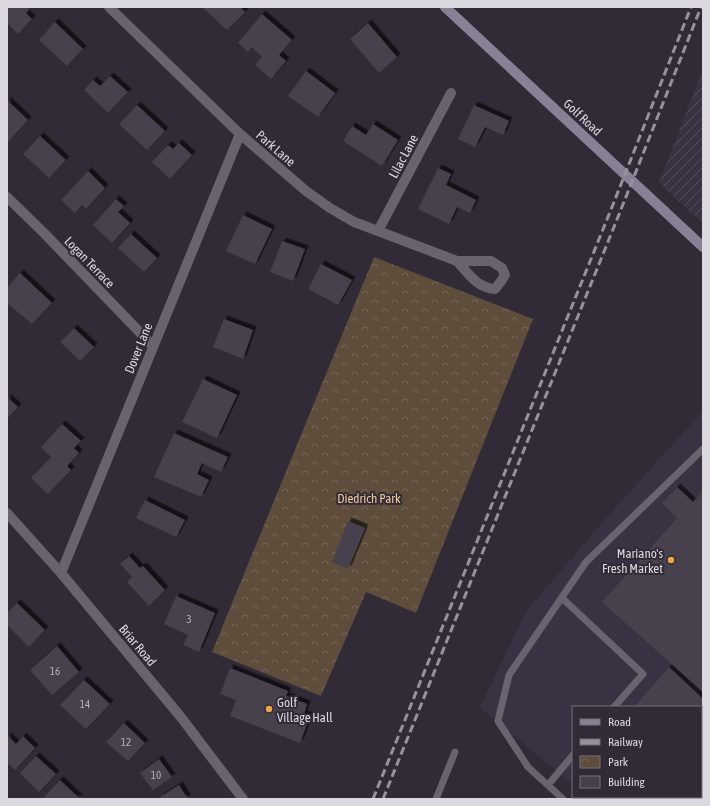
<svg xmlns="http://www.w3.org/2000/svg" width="710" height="806" font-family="'Asap Condensed',sans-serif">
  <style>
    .built { fill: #3a3243 }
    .industrial { fill: url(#industrial-furrows) }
    .park { fill: url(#park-crowns) }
    .building { fill: #46404d; filter: url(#shadow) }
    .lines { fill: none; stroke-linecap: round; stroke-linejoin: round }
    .service { stroke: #696370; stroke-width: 7 }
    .minor { stroke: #696370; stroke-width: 10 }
    .secondary { stroke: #8a8096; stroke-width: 10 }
    .rail { stroke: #96929c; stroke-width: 3; stroke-dasharray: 8 4; stroke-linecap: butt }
    .poi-dot { fill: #f0a63f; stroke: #302b37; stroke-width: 1.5 }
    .labels { text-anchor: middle; stroke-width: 4; stroke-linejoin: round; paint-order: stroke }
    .number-label { font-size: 11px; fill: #b6b2bb }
    .street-label { font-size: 13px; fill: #dcd8e0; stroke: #302b37 }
    .park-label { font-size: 13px; fill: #f2c897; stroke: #302b37 }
    .poi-label { font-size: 13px; fill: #dcd8e0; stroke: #302b37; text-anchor: end }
  </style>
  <defs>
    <pattern id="industrial-furrows" width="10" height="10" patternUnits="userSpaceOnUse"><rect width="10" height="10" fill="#3a3243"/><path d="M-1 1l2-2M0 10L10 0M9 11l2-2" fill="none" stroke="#564f5e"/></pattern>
    <pattern id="park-crowns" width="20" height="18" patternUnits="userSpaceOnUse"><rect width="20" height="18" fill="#5d4d3a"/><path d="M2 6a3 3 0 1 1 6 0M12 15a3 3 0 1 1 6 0" fill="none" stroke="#746656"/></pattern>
    <filter id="shadow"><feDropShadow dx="3.5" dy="-3.5" stdDeviation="0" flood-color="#0009"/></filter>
  </defs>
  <rect width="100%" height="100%" fill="#302b37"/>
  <path class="built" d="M703,411V799H589L587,797H701V707H573V785L480,707L527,610L607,517Z"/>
  <path class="industrial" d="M703,69V223L659,183Z"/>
  <path class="park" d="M374,257L533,319L416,613L366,592L321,696L212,652Z"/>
  <path class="building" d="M7,7H31L26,13L32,19L18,34L7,23Z
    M202,7H240L245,12L227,30Z
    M262,14L292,40L279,55L286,61L271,79L255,65L262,57L252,47L248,52L238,43Z
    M55,22L83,49L67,66L39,40Z
    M368,23L397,57L379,73L350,39Z
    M306,71L335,93L318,117L288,96Z
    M110,76L128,92L108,113L84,90L93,80L100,86Z
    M7,100L28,120L9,141L7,140Z
    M137,105L165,131L147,150L119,124Z
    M474,105L509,121L503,135L485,127L475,147L458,139Z
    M373,124L398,140L382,166L343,141L352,126L366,135Z
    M40,136L66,160L49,178L23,154Z
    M179,143L192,155L170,179L152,162L168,145L173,149Z
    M438,168L451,174L446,185L476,200L470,213L457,207L449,224L418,209Z
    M88,171L105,188L86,209L82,205L75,213L61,200Z
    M116,199L124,206L118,212L130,223L112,243L93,225Z
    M243,215L272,229L255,264L226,251Z
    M131,234L157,258L144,272L118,248Z
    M282,241L305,249L293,281L270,272Z
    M321,264L352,280L338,305L308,289Z
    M20,273L52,303L32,324L7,303V288Z
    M224,319L253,330L243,359L213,347Z
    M74,328L94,347L80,361L60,342Z
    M203,379L237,395L217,438L182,422Z
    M7,397L18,407L7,419Z
    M62,424L81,441L74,448L79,453L67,466L71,470L48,494L31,478L51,457L41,447Z
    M174,433L228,457L221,472L202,463L197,474L209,480L201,497L154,477Z
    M677,487L693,502L703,490V692L602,602L677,518L662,503Z
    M145,500L185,520L176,537L136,518Z
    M348,521L365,528L348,569L332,562Z
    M129,556L140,568L143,566L165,590L149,606L127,582L132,577L120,564Z
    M176,596L215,613L199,652L183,645L188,635L164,624Z
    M17,603L45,630L29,647L7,625V613Z
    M57,646L79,672L52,695L30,670Z
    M669,667L703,699V702L698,707H634Z
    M230,668L288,691L286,696L307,704L304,714L310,716L300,743L230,716L236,700L220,694Z
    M84,680L110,704L86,729L60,705Z
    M124,723L145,743L128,761L106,742Z
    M8,736L16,744L23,736L35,748L15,770L7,763V738Z
    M36,756L56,774L39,792L20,773Z
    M159,759L172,777L153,790L140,773Z
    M60,780L80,799H46L44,797Z
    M179,785L188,799H161L160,797Z
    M597,797H618L616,799H599Z"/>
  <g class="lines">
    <path class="service" d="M562,598L643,674L614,707
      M548,785L573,755
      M701,792L703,790
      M436,799L455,752
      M563,799L528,767L498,721L509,675L586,562L703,449
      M695,799L697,797"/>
    <path class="minor" d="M109,7L240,134L306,191L330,208L354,222L378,231L457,261H491L502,268L505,275L502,280L495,289C476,287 469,274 457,261
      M7,197L44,233L153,346
      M378,231L451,93
      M7,513L61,573L180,716L243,799
      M61,573L240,134"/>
    <path class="secondary" d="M445,7L703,247"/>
    <path class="rail" d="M373,799L614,202L691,7
      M383,799L620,212L701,7"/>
  </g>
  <g class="poi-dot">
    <circle cx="671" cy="560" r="4"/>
    <circle cx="269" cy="709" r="4"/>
  </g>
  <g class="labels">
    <g class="number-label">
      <text x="189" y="623">3</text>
      <text x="55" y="675">16</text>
      <text x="85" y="708">14</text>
      <text x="126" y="746">12</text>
      <text x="156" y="779">10</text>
    </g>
    <g class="street-label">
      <text transform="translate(583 117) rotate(43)" y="5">Golf Road</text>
      <text transform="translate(276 148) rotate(41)" y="5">Park Lane</text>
      <text transform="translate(403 156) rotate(-62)" y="5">Lilac Lane</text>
      <text transform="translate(90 262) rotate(46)" y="5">Logan Terrace</text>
      <text transform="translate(138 348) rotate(-68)" y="5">Dover Lane</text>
      <text transform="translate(138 645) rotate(50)" y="5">Briar Road</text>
    </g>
    <g class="park-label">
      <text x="369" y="503">Diedrich Park</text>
    </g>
    <g class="poi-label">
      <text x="663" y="558">Mariano's<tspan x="663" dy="15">Fresh Market</tspan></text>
      <text x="277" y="707" text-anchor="start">Golf<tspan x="277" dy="15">Village Hall</tspan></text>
    </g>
  </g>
  <rect width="710" height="806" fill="none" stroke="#dcd8e0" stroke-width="16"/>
  <rect x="572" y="706" width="130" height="92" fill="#302b37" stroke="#75707b"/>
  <rect x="580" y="719" width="20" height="6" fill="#8a8096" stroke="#75707b"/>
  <text x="608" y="726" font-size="12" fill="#dcd8e0">Road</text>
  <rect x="580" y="739" width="20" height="6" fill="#96929c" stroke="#75707b"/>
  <text x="608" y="746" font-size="12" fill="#dcd8e0">Railway</text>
  <rect x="580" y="756" width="20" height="12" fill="url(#park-crowns)" stroke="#75707b"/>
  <text x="608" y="766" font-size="12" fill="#dcd8e0">Park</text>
  <rect x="580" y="776" width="20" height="12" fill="#46404d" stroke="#75707b"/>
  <text x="608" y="786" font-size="12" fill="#dcd8e0">Building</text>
</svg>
